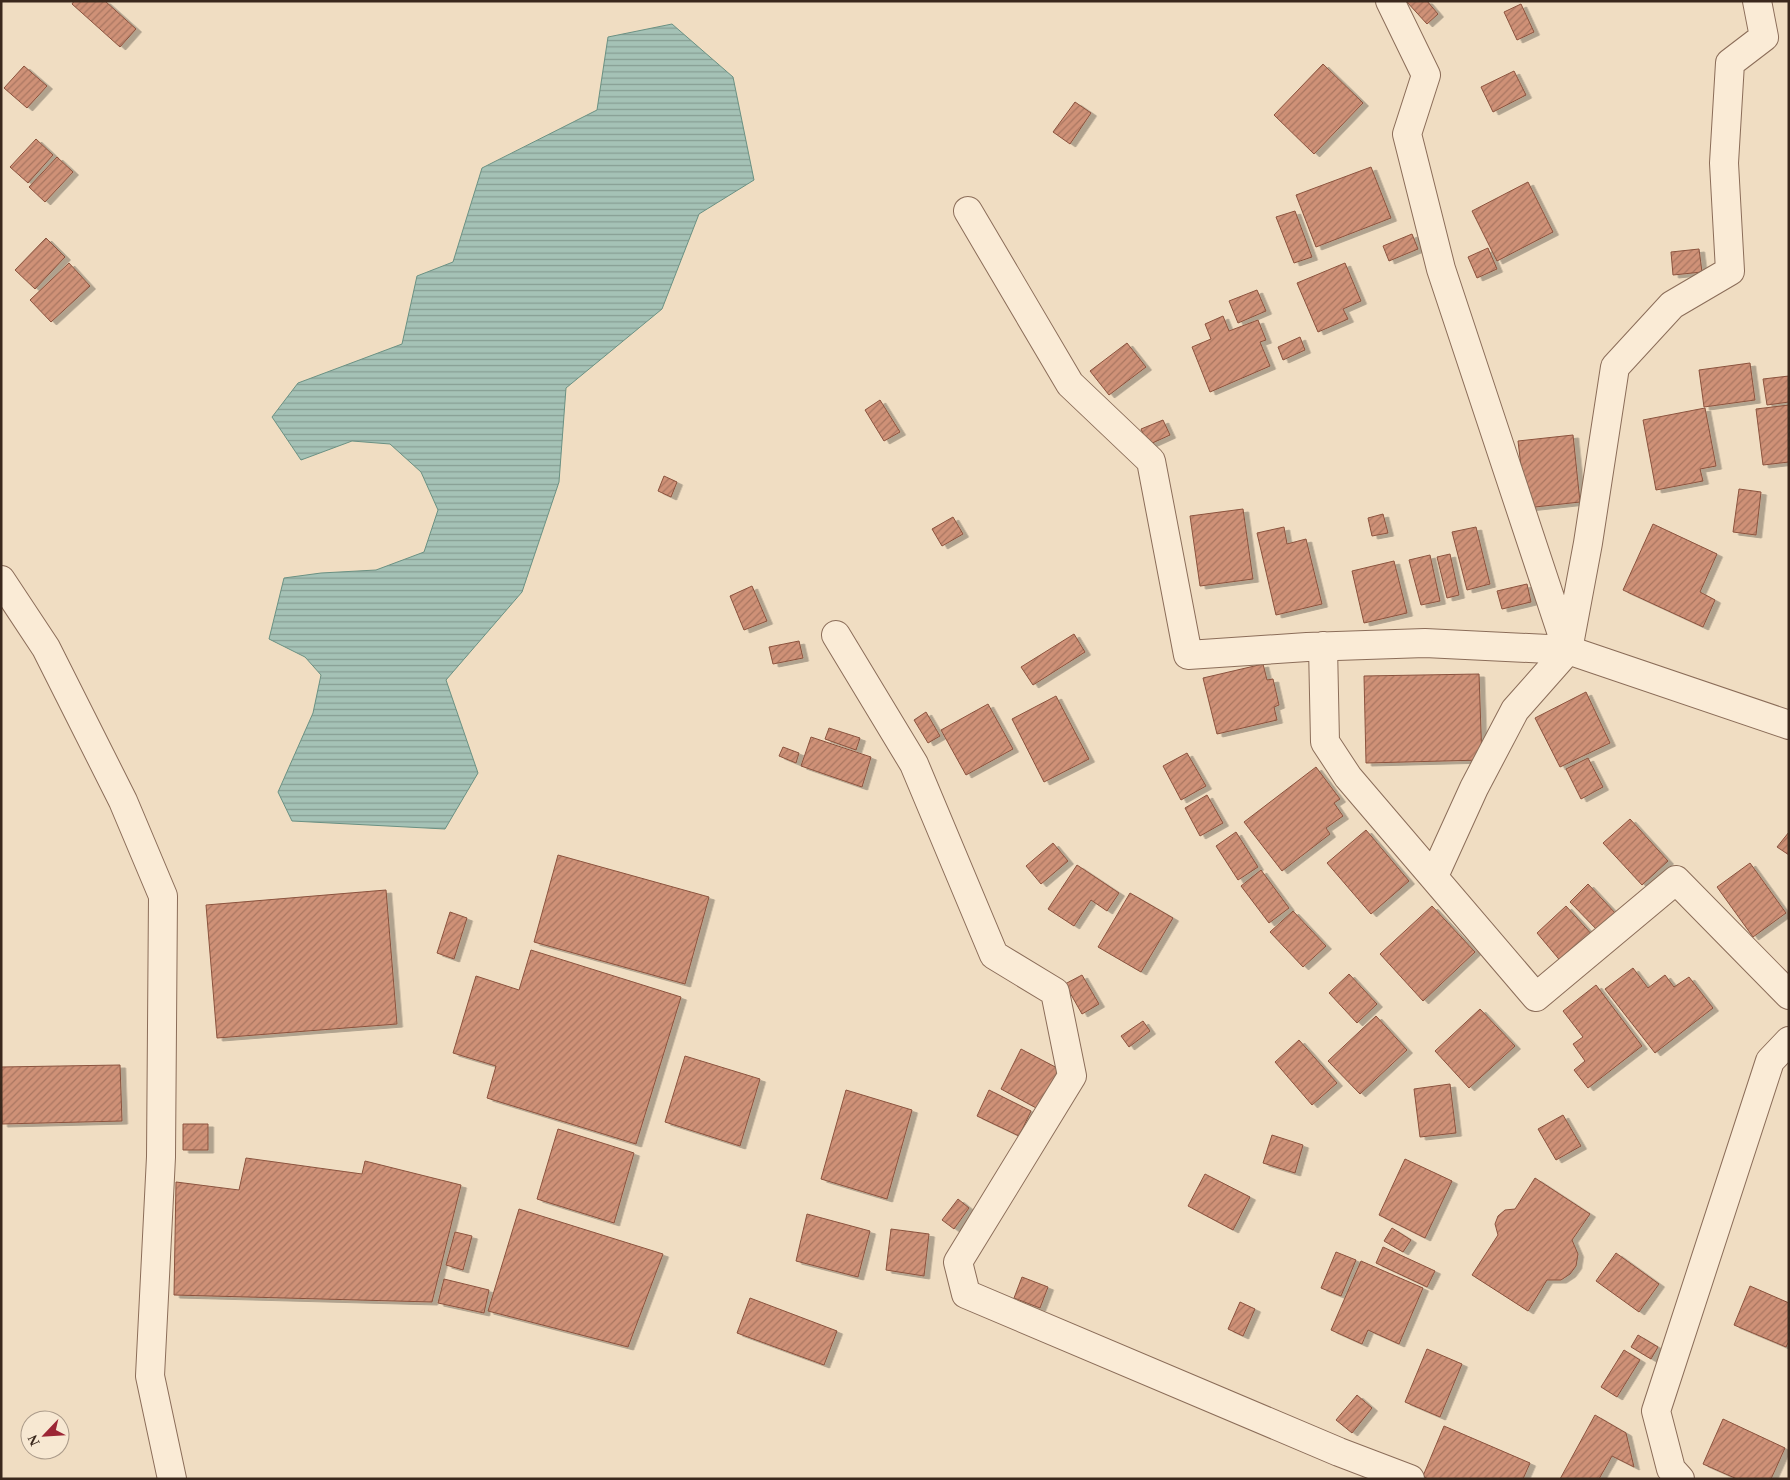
<svg xmlns="http://www.w3.org/2000/svg" width="1790" height="1480" font-family="'Times New Roman',serif">
  <style>
    .water { fill: url(#water-rules); stroke: #6b9183 }
    .building { fill: url(#building-hatch); stroke: #8b533e; filter: url(#shadow) }
    .lines { fill: none; stroke-linecap: round; stroke-linejoin: round }
    .minor-casing { stroke: #8b6d59; stroke-width: 30 }
    .minor { stroke: #faebd6; stroke-width: 28 }
  </style>
  <defs>
    <pattern id="water-rules" width="6" height="5" patternUnits="userSpaceOnUse" patternTransform="scale(1.25)"><rect width="6" height="5" fill="#a5c2b6"/><path d="M0 2.5h6" fill="none" stroke="#879e93"/></pattern>
    <pattern id="building-hatch" width="6" height="6" patternUnits="userSpaceOnUse" patternTransform="scale(1.25)"><rect width="6" height="6" fill="#cf9177"/><path d="M-1 1l2-2M0 6l6-6M5 7l2-2" fill="none" stroke="#a97661"/></pattern>
    <filter id="shadow"><feDropShadow dx="5.5" dy="3" stdDeviation="0" flood-color="#0004"/></filter>
  </defs>
  <rect width="100%" height="100%" fill="#f0ddc2"/>
  <path class="water" d="M672,24L733,77L754,180L699,214L662,309L566,388L559,482L522,592L446,680L478,773L445,829L292,821L278,792L313,713L321,675L305,657L269,639L284,578L321,573L376,570L424,552L438,510L421,472L390,444L352,441L301,460L272,417L298,383L402,344L417,276L453,262L482,168L597,110L608,37Z"/>
  <path class="building" d="M74,1H105L136,29L120,47L72,4Z
    M1406,1H1427L1438,14L1427,24Z
    M1521,4L1534,32L1517,40L1504,12Z
    M1323,64L1363,103L1314,154L1274,115Z
    M24,66L47,86L27,108L4,88Z
    M1514,71L1526,95L1493,112L1481,87Z
    M1075,102L1091,113L1070,144L1053,132Z
    M36,139L53,155L28,183L10,167Z
    M57,157L73,172L45,202L29,187Z
    M1371,167L1391,218L1316,247L1296,195Z
    M1528,182L1553,232L1497,261L1472,211Z
    M1295,211L1312,257L1294,263L1276,217Z
    M1412,234L1418,249L1389,261L1383,246Z
    M46,238L65,257L35,289L15,270Z
    M1488,248L1497,269L1477,278L1468,257Z
    M1699,249L1702,272L1673,275L1671,252Z
    M69,263L90,286L51,322L30,300Z
    M1345,263L1361,301L1343,309L1348,319L1318,332L1297,283Z
    M1257,290L1266,311L1238,323L1229,301Z
    M1223,316L1229,331L1258,320L1266,340L1260,342L1270,366L1210,392L1192,347L1211,339L1205,324Z
    M1300,337L1305,350L1283,360L1278,347Z
    M1127,343L1146,367L1109,395L1090,371Z
    M1750,363L1755,400L1704,407L1699,370Z
    M1789,376V402L1767,405L1763,379Z
    M880,400L900,432L884,441L865,410Z
    M1789,405V462L1763,465L1756,409Z
    M1705,408L1716,466L1700,469L1703,481L1656,490L1643,420Z
    M1163,420L1170,435L1148,445L1141,429Z
    M1573,435L1580,502L1526,508L1518,441Z
    M664,476L677,482L671,497L658,491Z
    M1739,489L1761,492L1756,535L1733,532Z
    M1243,509L1253,579L1200,586L1190,516Z
    M1383,514L1388,533L1372,536L1368,518Z
    M953,517L963,534L942,546L932,529Z
    M1653,524L1717,554L1700,592L1715,600L1703,627L1623,590Z
    M1284,527L1287,544L1306,539L1322,604L1276,615L1257,533Z
    M1476,527L1490,584L1467,590L1452,532Z
    M1450,554L1459,595L1447,598L1437,557Z
    M1430,555L1440,601L1421,605L1409,560Z
    M1394,561L1407,613L1364,623L1352,571Z
    M1527,584L1531,602L1502,609L1497,591Z
    M752,586L767,621L744,630L730,596Z
    M1074,634L1085,652L1033,685L1021,667Z
    M799,641L803,658L773,664L769,647Z
    M1263,664L1267,680L1273,679L1279,705L1274,707L1277,720L1217,734L1203,678Z
    M1479,674L1482,760L1366,763L1364,676Z
    M1586,692L1610,743L1560,767L1535,718Z
    M1056,696L1089,759L1044,782L1012,719Z
    M988,704L1013,749L966,775L941,730Z
    M926,712L940,736L928,743L914,720Z
    M829,728L860,738L856,750L825,739Z
    M811,737L871,757L862,787L801,766Z
    M783,747L799,753L796,763L779,756Z
    M1187,753L1206,786L1181,800L1163,766Z
    M1588,758L1603,787L1581,799L1566,769Z
    M1316,767L1340,799L1334,803L1343,816L1326,828L1330,834L1282,871L1244,822Z
    M1207,795L1223,823L1200,836L1185,808Z
    M1630,819L1668,861L1642,885L1603,843Z
    M1366,830L1409,881L1371,914L1327,863Z
    M1236,832L1258,867L1238,880L1216,846Z
    M1789,832V855L1777,847Z
    M1053,843L1068,861L1041,884L1026,866Z
    M558,855L709,897L685,984L534,942Z
    M1750,863L1786,913L1753,937L1717,887Z
    M1077,865L1119,893L1107,911L1091,900L1074,926L1048,909Z
    M1261,870L1289,908L1269,923L1241,886Z
    M1588,884L1617,915L1599,932L1570,902Z
    M386,890L397,1024L217,1038L206,905Z
    M1130,893L1173,918L1141,972L1098,947Z
    M1432,906L1475,952L1423,1001L1380,954Z
    M1566,906L1594,937L1563,964L1537,933Z
    M1293,911L1326,946L1303,967L1270,932Z
    M450,912L467,918L454,959L437,953Z
    M531,950L681,997L636,1144L487,1098L496,1066L453,1053L476,976L519,990Z
    M1633,968L1648,988L1665,975L1674,987L1689,977L1713,1008L1655,1053L1605,989Z
    M1349,974L1377,1004L1357,1023L1329,993Z
    M1082,975L1099,1004L1082,1014L1065,984Z
    M1596,985L1642,1046L1588,1088L1574,1070L1585,1061L1573,1044L1583,1037L1563,1011Z
    M1480,1009L1515,1046L1469,1088L1435,1051Z
    M1376,1016L1407,1050L1360,1094L1328,1061Z
    M1143,1021L1150,1031L1129,1047L1121,1036Z
    M1299,1040L1337,1083L1312,1105L1275,1062Z
    M1021,1049L1061,1070L1040,1110L1001,1089Z
    M685,1056L760,1079L740,1146L665,1122Z
    M120,1065L122,1121L2,1124L1,1067Z
    M1450,1084L1456,1133L1420,1137L1414,1089Z
    M846,1090L912,1110L887,1199L821,1179Z
    M989,1090L1031,1111L1019,1136L977,1116Z
    M1563,1115L1581,1146L1556,1160L1538,1129Z
    M183,1124H208V1150H183Z
    M558,1129L634,1153L614,1223L537,1199Z
    M1272,1135L1303,1145L1295,1173L1263,1163Z
    M246,1158L362,1174L365,1161L461,1185L432,1302L174,1295L176,1182L239,1190Z
    M1405,1159L1452,1181L1425,1238L1379,1215Z
    M1205,1174L1250,1197L1233,1230L1188,1206Z
    M1535,1178L1590,1214L1572,1240L1578,1254L1576,1266L1570,1274L1561,1280H1547L1528,1311L1472,1275L1498,1235L1495,1224L1498,1216L1505,1210L1515,1209Z
    M958,1199L969,1208L954,1229L942,1220Z
    M519,1209L663,1254L628,1347L488,1311Z
    M807,1214L870,1231L858,1277L796,1261Z
    M1392,1228L1411,1240L1403,1252L1384,1241Z
    M891,1229L929,1234L924,1276L886,1270Z
    M455,1232L472,1236L463,1270L446,1265Z
    M1383,1247L1435,1271L1427,1287L1376,1263Z
    M1336,1252L1356,1260L1341,1296L1321,1288Z
    M1616,1253L1659,1284L1639,1312L1596,1281Z
    M1361,1261L1423,1288L1399,1344L1368,1330L1362,1344L1331,1330Z
    M1022,1277L1048,1287L1040,1308L1014,1298Z
    M444,1279L489,1290L484,1313L438,1303Z
    M1750,1286L1789,1303V1341L1786,1347L1734,1325Z
    M750,1298L837,1331L824,1365L737,1333Z
    M1240,1302L1255,1309L1243,1336L1228,1329Z
    M1638,1335L1658,1347L1651,1359L1631,1347Z
    M1427,1349L1462,1364L1440,1417L1405,1402Z
    M1624,1350L1640,1360L1617,1397L1601,1387Z
    M1357,1395L1372,1408L1352,1433L1336,1420Z
    M1595,1415L1626,1433L1634,1467L1612,1456L1599,1479H1560Z
    M1723,1419L1785,1448L1771,1479H1737L1703,1464Z
    M1444,1426L1530,1463L1523,1479H1428L1423,1476Z"/>
  <g class="lines">
    <defs>
      <path id="minor" d="M1390,1L1426,75L1407,134L1441,269L1567,649
        M968,211L1070,384L1151,461L1188,655L1307,647L1425,643L1568,650L1789,725
        M1,580L46,648L123,801L163,896L161,1157L150,1376L172,1479
        M836,635L914,764L994,955L1055,992L1072,1076L958,1262L966,1294L1339,1452L1410,1479
        M1323,646L1325,742L1348,777L1536,997L1676,880L1789,995
        M1434,876L1474,788L1515,710L1568,650L1588,543L1615,367L1672,305L1730,271L1724,163L1730,63L1764,37L1757,1
        M1680,1479L1671,1469L1656,1411L1770,1061L1789,1041"/>
    </defs>
    <use href="#minor" class="minor-casing"/>
    <use href="#minor" class="minor"/>
  </g>
  <rect width="1790" height="1480" fill="none" stroke="#3a281d" stroke-width="5"/>
  <g transform="translate(45 1435) rotate(245)"><circle r="24" fill="#f7e8d2" stroke="#ab9b8a"/>
  <path d="M0-4L9 19L0 12L-9 19Z" fill="#9c2635"/>
  <text y="-8" font-size="14" font-weight="bold" text-anchor="middle" fill="#3a281d">N</text>
  </g>
</svg>
